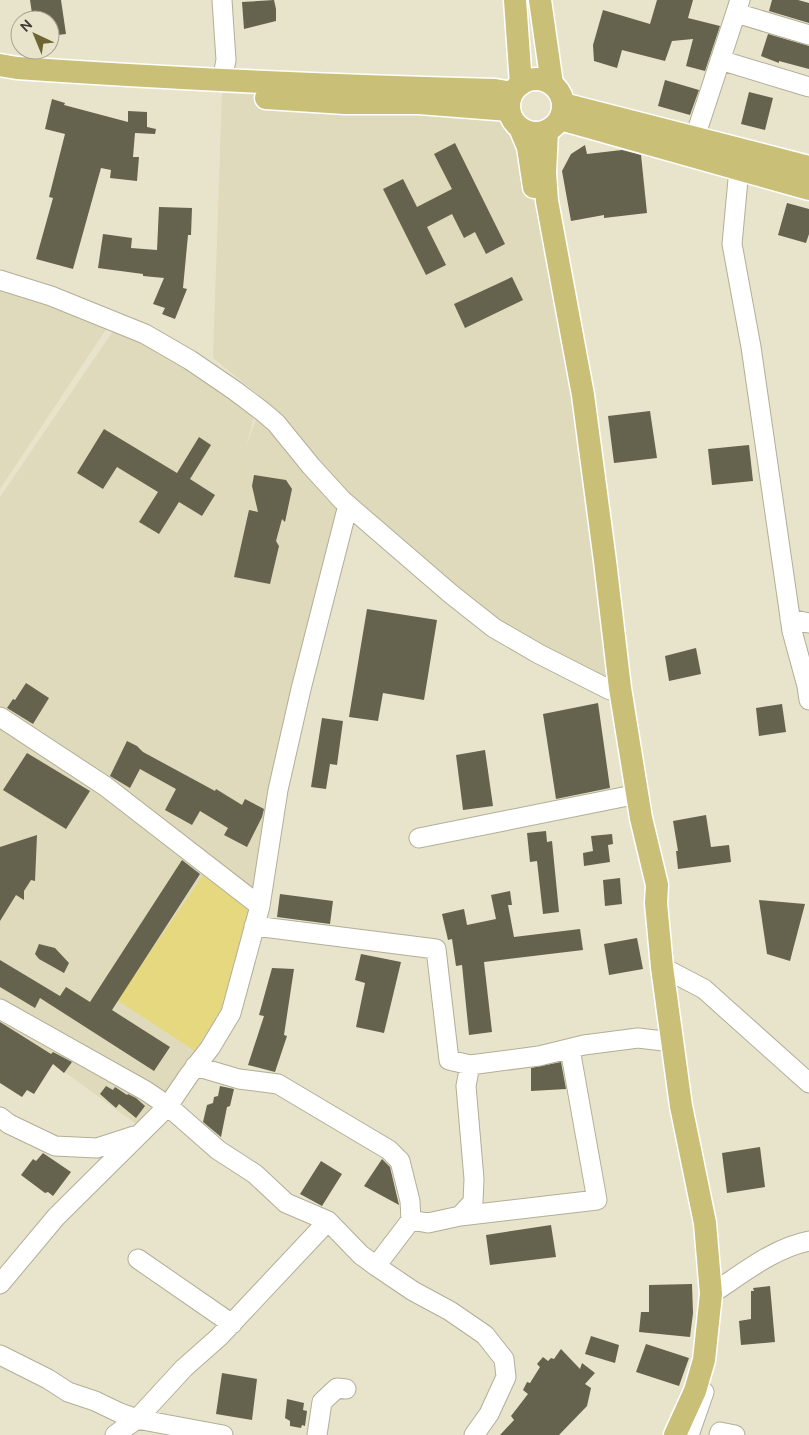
<svg xmlns="http://www.w3.org/2000/svg" width="809" height="1435" font-family="Ubuntu,sans-serif">
  <style>
    .built { fill: #dfdabb }
    .green { fill: #e6d87f }
    .building { fill: #65624d }
    .lines { fill: none; stroke-linecap: round; stroke-linejoin: round }
    .minor-casing { stroke: #b2ae97; stroke-width: 21 }
    .major-casing { stroke: #fff; stroke-width: 25 }
    .minor { stroke: #fff; stroke-width: 19 }
    .major { stroke: #cabf76; stroke-width: 22 }
  </style>
  <rect width="100%" height="100%" fill="#e8e4cc"/>
  <path class="built" d="M222,93L349,100L513,115L524,127L573,382L612,686L503,628L346,497L283,418L267,402L213,358Z
    M0,285L109,325L0,489Z
    M113,331L157,346L255,412L246,447L257,416L343,510L229,1001L207,1045L139,1126L0,1025V497Z"/>
  <path class="green" d="M206,871L255,903L222,1008L195,1051L117,1000Z"/>
  <path class="building" d="M30,0H61L66,34L50,36V20H33Z
    M274,0L276,9V21L244,29L242,2Z
    M657,0H693L688,18L720,26L705,71L686,66L693,39L672,41L665,61L622,50L617,68L594,61L593,45L603,10L650,24Z
    M772,0H798L809,3V23L769,11Z
    M768,34L809,46V69L779,61V63L761,56Z
    M665,80L699,90L690,115L658,106Z
    M749,92L773,98L765,130L741,124Z
    M52,99L65,103L64,105L128,122V111L147,112V127L156,129L155,134L135,133L133,157H139L137,181L110,178L111,170L101,168L73,269L36,259L53,198L49,197L65,134L45,129Z
    M455,143L505,244L486,254L475,232L464,238L452,214L427,227L446,265L426,275L383,189L403,179L417,207L452,189L434,154Z
    M585,145L587,154L622,150L641,155L647,213L604,218V215L571,221L562,171L571,154Z
    M787,203L809,209V234L806,243L778,235Z
    M159,207L192,208L191,235H188L183,288L187,289L175,319L162,314L165,308L153,304L164,278L143,276V274L98,268L103,234L132,238L131,248L157,250Z
    M512,277L523,300L465,328L454,304Z
    M650,411L657,458L614,463L608,416Z
    M104,429L177,473L199,437L211,445L190,479L215,495L202,516L179,502L159,534L139,522L158,492L117,467L103,489L77,473Z
    M749,445L753,481L712,485L708,449Z
    M254,475L286,480L292,489L285,522L282,519L276,541L279,546L270,584L234,577L249,510L258,512L252,486Z
    M367,609L437,620L424,700L383,693L378,721L349,717Z
    M696,648L701,674L669,681L665,656Z
    M26,683L49,698L33,724L7,708L13,699L15,700Z
    M598,703L610,788L556,799L543,714Z
    M782,704L786,732L759,736L756,708Z
    M322,718L343,721L337,765L330,764L326,789L311,787Z
    M127,741L137,746L143,752L215,791L216,789L242,805L245,799L264,809L262,817L247,847L224,835L228,828L200,811L192,825L165,810L176,789L140,769L130,788L110,776Z
    M485,750L493,806L463,810L456,755Z
    M27,753L90,791L66,829L3,790Z
    M706,815L711,847L729,845L731,862L678,869L676,851H678L673,821Z
    M546,831L547,842L552,841L559,912L543,914L537,861L530,862L527,833Z
    M612,834L613,844L608,845L610,862L584,866L583,853L593,851L591,836Z
    M37,835L35,881L31,880L24,891V900L16,895L0,921V847Z
    M182,860L200,874L112,1010L170,1047L154,1071L40,998L35,1008L0,987V960L60,996L66,987L90,1002Z
    M620,878L622,904L605,906L603,880Z
    M510,891L512,905H508L514,937L580,929L583,950L484,962L492,1032L469,1035L462,965L456,966L452,939L448,940L442,914L464,909L467,925L496,919L491,895Z
    M280,894L333,901L330,924L277,917Z
    M759,900L805,904L790,961L767,954Z
    M637,938L643,969L609,975L604,944Z
    M39,944L55,948L69,963L64,973L39,959L35,954Z
    M361,954L401,962L384,1033L356,1027L365,983L355,980Z
    M272,968L294,969L284,1035L287,1036L275,1072L248,1065L264,1016L259,1015Z
    M0,1022L51,1054L53,1052L72,1062L64,1073L53,1064L34,1094L27,1090L22,1097L0,1083Z
    M561,1062L566,1089L531,1091V1068Z
    M106,1086L113,1090L115,1087L127,1095L128,1094L136,1098L145,1106L136,1118L119,1104L116,1108L100,1094Z
    M220,1086L234,1089L230,1106L227,1107L221,1137L203,1122L207,1105L213,1103L214,1097L218,1096Z
    M760,1147L765,1187L727,1193L722,1153Z
    M43,1153L71,1172L53,1196L48,1192L45,1193L21,1175L33,1159L36,1161Z
    M382,1159L390,1167L399,1205L364,1186Z
    M321,1161L342,1174L322,1206L300,1194Z
    M551,1225L556,1257L490,1265L486,1235Z
    M692,1284L693,1313L690,1337L639,1332L641,1312H649V1285Z
    M770,1286L775,1342L741,1345L739,1321L751,1319V1291H754L753,1288Z
    M591,1336L619,1345L615,1363L585,1354Z
    M646,1344L689,1358L679,1386L636,1372Z
    M561,1349L580,1369L582,1363L595,1373L585,1384L591,1388L587,1406L559,1435H500L514,1420L511,1416L528,1394L523,1390L527,1382L530,1383L540,1367L537,1364L543,1357L548,1361L551,1358L554,1359Z
    M222,1373L257,1379L252,1420L216,1414Z
    M287,1399L304,1403L303,1410L307,1411L305,1426L302,1425L301,1428L290,1426V1421L285,1418Z"/>
  <g class="lines">
    <defs>
      <path id="minor" d="M222,0L226,60L222,81
        M736,13L809,35
        M720,60L809,87
        M695,137L740,0
        M739,169L732,244L751,347L792,631L807,686L809,700
        M0,280L51,296L145,334L190,360L234,390L262,411L276,423L311,466L342,500L451,594L494,628L539,654L610,690L620,688
        M790,619L809,623
        M0,717L105,786L260,906
        M419,838L628,796
        M254,926L436,949L449,1060L470,1065
        M662,967L704,989L809,1083
        M0,1009L146,1091L168,1106L218,1150L255,1174L286,1203L328,1221L361,1255L376,1266L413,1291L450,1311L485,1335L504,1359L506,1377L489,1414L474,1435
        M195,1066L239,1079L278,1084L389,1150L400,1161L410,1201L411,1220
        M0,1117L9,1124L55,1146L97,1148L134,1136
        M460,1216L597,1200L570,1049
        M138,1259L232,1324
        M376,1266L411,1220L428,1223L460,1216L473,1202L474,1179L466,1086L470,1065L539,1056L584,1045L638,1038L672,1042
        M0,1284L56,1217L168,1106L189,1075L210,1048L231,1013L260,906L278,790L301,689L348,505
        M711,1294C741,1275 773,1248 809,1241
        M0,1355L48,1379L68,1392L95,1401L120,1413L137,1419L223,1435
        M115,1435L137,1419L184,1368L219,1337L328,1221
        M317,1435L322,1402L337,1388L346,1389
        M689,1435L704,1392
        M719,1435L720,1432L735,1435"/>
      <path id="major" d="M515,0L521,84
        M540,0L552,84
        M0,65L17,68C176,79 336,86 495,90L512,93
        M509 106a27 27 0 1 1 54 0a27 27 0 1 1-54 0Z
        M266,98L345,103H419L509,110
        M563,104L809,167
        M560,119L809,189
        M520,128L528,147L534,187
        M547,131L545,173L547,201L583,395L605,561L620,688L641,818L657,885L656,903L662,967L681,1106L705,1223L711,1294L704,1360L695,1391L675,1435"/>
    </defs>
    <use href="#minor" class="minor-casing"/>
    <use href="#major" class="major-casing"/>
    <use href="#minor" class="minor"/>
    <use href="#major" class="major"/>
  </g>
  <g transform="translate(35 35) rotate(316)"><circle r="24" fill="#e8e4cc" stroke="#a4a08e"/>
  <path d="M0-4L9 19L0 12L-9 19Z" fill="#6e6532"/>
  <text y="-8" font-size="14" font-weight="bold" text-anchor="middle" fill="#3d3b32">N</text>
  </g>
</svg>
